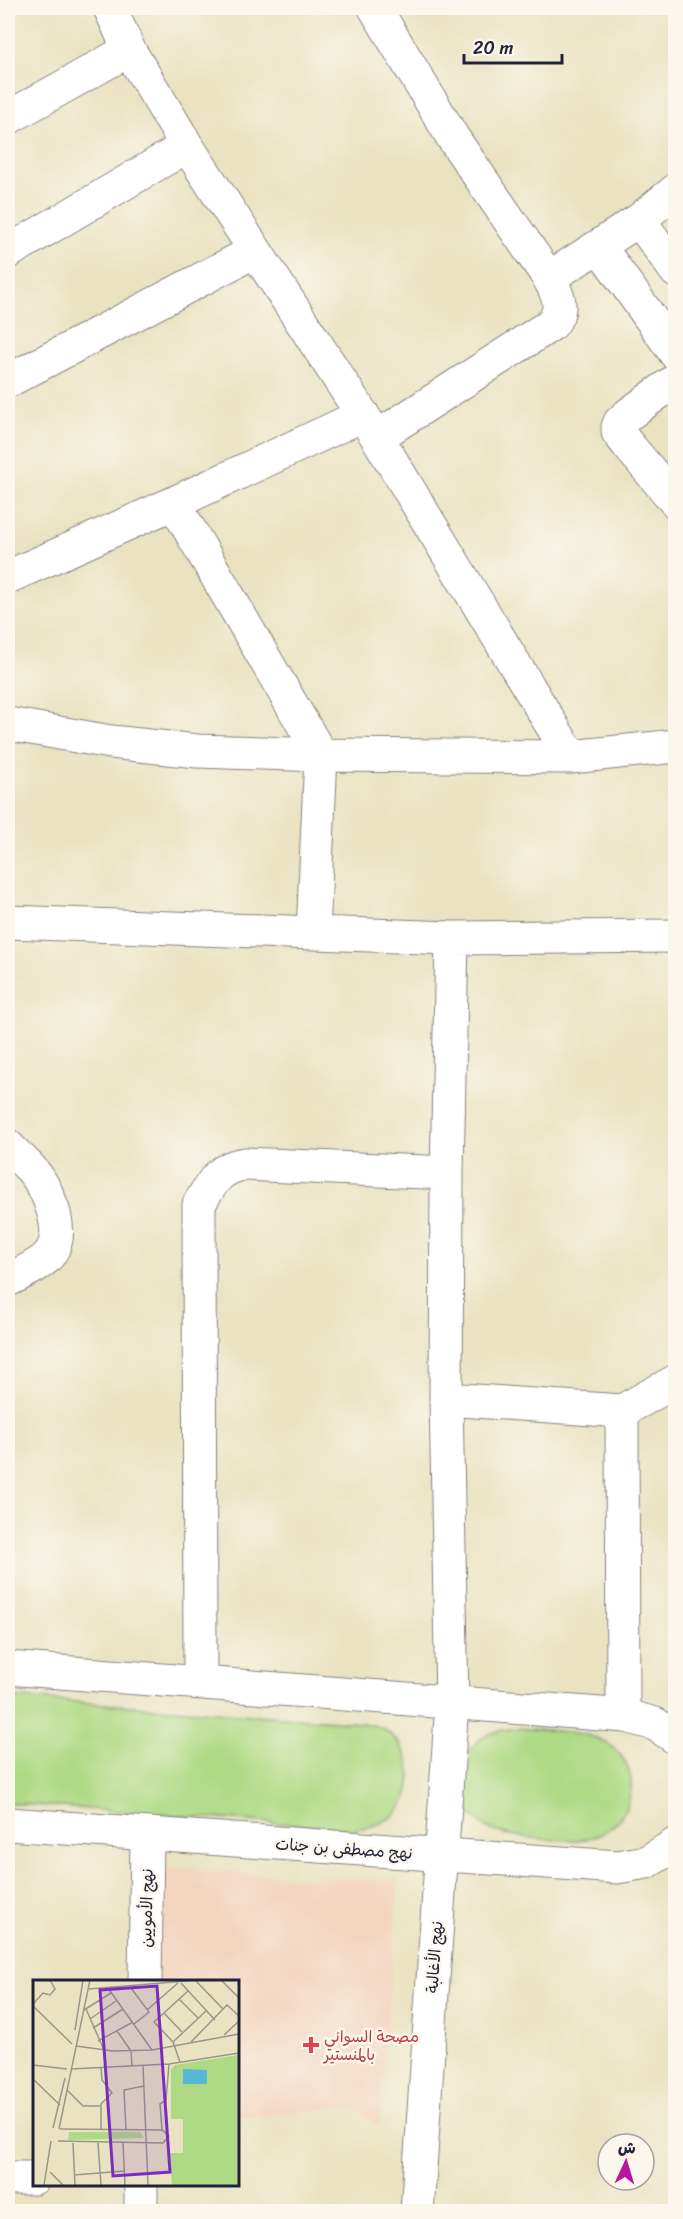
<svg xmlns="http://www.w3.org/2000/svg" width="683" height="2219" font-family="Sriracha,'Playpen Sans Arabic',sans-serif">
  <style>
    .built { fill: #f3d4bf }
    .green { fill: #afda85; stroke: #687e60; stroke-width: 1.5 }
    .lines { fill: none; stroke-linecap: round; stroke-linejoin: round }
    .minor-casing { stroke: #86827e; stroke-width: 35 }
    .minor { stroke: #fff; stroke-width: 33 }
    .health-dot { fill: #e0444e; stroke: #fbf7ec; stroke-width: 2 }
    .labels { text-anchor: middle; stroke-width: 5; stroke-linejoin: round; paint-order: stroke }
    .street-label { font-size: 16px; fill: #22223b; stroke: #fbf7ec }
    .health-label { font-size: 16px; fill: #be3a42; stroke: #fbf7ec; text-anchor: start }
    .inset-road { fill: none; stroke: #99968c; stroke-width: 1.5 }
    .view { fill: #7b2cbf; fill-opacity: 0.15; stroke: #7b2cbf; stroke-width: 3 }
    .inset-edge { fill: none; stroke: #22223b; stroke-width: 3 }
  </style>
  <rect width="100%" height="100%" fill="#fbf7ec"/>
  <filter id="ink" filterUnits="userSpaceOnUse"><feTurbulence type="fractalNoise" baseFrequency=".0167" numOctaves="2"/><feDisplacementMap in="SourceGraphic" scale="12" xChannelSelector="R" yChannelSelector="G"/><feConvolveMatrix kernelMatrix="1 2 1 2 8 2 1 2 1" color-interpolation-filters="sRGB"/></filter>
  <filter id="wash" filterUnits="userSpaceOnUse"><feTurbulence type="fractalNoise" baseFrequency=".008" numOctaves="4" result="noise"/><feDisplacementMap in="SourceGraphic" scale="24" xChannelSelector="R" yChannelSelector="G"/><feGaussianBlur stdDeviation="1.35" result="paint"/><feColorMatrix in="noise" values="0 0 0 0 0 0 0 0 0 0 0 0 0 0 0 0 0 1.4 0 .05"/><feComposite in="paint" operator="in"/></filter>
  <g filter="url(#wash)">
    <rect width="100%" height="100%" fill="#e9e3c2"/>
    <path class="built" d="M155,1867L307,1877L399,1880L379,2127L353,2107L237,2117V1982H155Z"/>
    <path class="green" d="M8,1697L361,1723C368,1724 377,1725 383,1729C413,1747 421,1791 394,1815C382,1825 369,1827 355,1829L8,1803Z
      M516,1728C539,1730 581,1730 601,1740C653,1765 633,1839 575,1840C557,1841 506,1837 490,1829C457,1814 449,1765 478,1741C489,1732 502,1730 516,1728Z"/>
  </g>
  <g filter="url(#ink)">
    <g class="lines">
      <defs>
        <path id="minor" d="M110,8L129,50L187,146L377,437L571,757
          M375,8L453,138L549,278C558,295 565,308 552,324L377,437
          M8,118L129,50
          M639,220L676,271
          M599,246L676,354
          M8,252L187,146
          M549,278L639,220L676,190
          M676,380L629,414L620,422L618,427V432L628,445L676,502
          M8,381L255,251
          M174,503L321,755L313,933
          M8,577L174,503L363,415
          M8,724L111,742L197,751L321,755L571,757L676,746
          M8,922L452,938L676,936
          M8,1146C15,1154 24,1161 31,1169C47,1187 66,1230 51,1252C43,1265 21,1273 8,1280
          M446,1399L622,1411
          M8,1668L626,1716L655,1724L676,1738
          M200,1682L199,1204C212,1183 218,1168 244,1164L447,1173
          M623,1716L622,1411L676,1381
          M8,1824L617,1867L647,1862L676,1844
          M145,1982L147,1835
          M8,2178H34
          M141,2184V2212
          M417,2212L452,1703L446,1399L447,1173L452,938"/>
      </defs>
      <use href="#minor" class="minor-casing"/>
      <use href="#minor" class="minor"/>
    </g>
  </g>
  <path class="health-dot" d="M308 2036h6v6h6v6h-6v6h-6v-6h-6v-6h6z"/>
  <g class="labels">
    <g class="street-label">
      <text transform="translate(344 1848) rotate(4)" y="6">نهج مصطفى بن جنات</text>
      <text transform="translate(146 1908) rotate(-89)" y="6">نهج الأمويين</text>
      <text transform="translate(434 1957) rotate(-86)" y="6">نهج الأغالبة</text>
    </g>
    <g class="health-label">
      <text x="324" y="2042">مصحة السواني<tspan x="324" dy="18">بالمنستير</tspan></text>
    </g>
  </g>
  <g transform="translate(33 1980)">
    <rect width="206" height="206" fill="#e9e3c2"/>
    <path d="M205,75V205H139L137,173H150V139H138V89L142,85ZM36,152H107L111,158L35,160Z" fill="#afda85"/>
    <path d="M150,89L174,90V104H150Z" fill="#57b8d6"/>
    <path class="inset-road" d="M188,0L206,18M163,1L190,29M148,3L182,40M75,8L119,70M98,8L116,32L101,44M56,9L165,0M146,19L165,38M0,24L10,13L17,15L22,9L17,0M0,26L39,64M53,29L71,70M51,30L78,13M114,30L145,3M131,33L149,52M57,39L83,21M60,48L90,29M42,50L50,0M84,51L98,71L99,86M191,55L206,41M65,61L100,42M140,62L174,30M158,62L194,25L206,36M43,66L80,71L119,70L206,54M147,82L140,62L121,42L155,11M0,85L34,89M110,86L115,205M38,89L136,84L206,73M0,99L27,125M34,110L50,126H67M20,148L32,98M26,149L57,0M68,150V124L79,113L69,100L68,87M93,150L91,110L111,106M129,150L127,124L133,120L136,84M25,161L130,163L136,156L129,150L27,149M40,163L42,205M65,163L68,205M90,163L92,205M17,192L30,205M41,195L91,191M11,205L18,161"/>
    <path class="view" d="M124,6L137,192L80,196L67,10Z"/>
    <rect width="206" height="206" class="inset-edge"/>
  </g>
  <rect width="683" height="2219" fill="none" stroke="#fbf7ec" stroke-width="30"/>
  <g transform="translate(626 2162) rotate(4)"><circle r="28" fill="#fbf7ec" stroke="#a4a2a5" stroke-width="1.5"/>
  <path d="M0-4.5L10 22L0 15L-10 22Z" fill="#b5179e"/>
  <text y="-9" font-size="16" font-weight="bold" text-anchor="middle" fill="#22223b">ش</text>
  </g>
  <path d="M464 54v9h98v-9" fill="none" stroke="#22223b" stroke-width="3"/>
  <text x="473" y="54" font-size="18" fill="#22223b" stroke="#fbf7ec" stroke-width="4.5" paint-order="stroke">20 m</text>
</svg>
